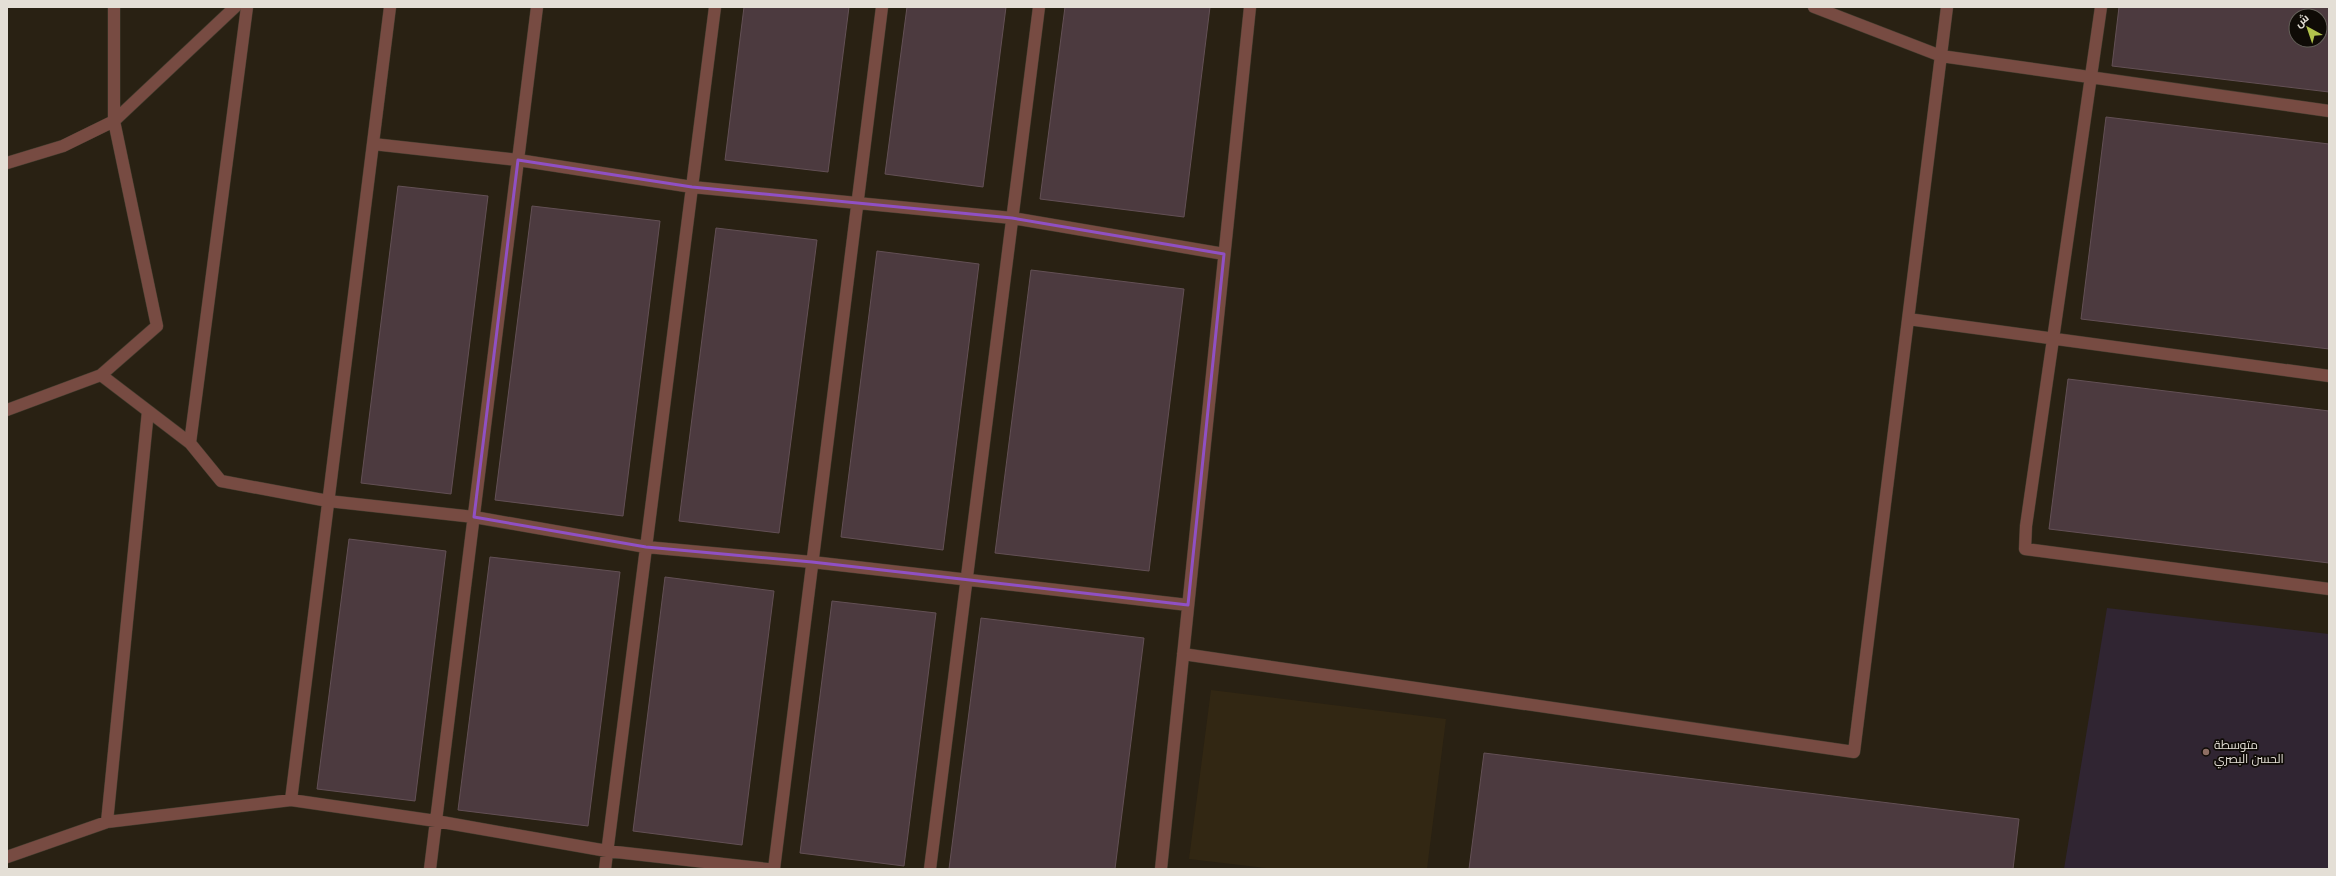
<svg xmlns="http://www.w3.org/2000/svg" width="2336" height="876" font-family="Arial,Cairo,sans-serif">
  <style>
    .built { fill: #322713 }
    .education { fill: #302532 }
    .building { fill: #4c3a3f; stroke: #635055; fill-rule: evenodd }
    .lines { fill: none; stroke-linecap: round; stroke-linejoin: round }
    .street-casing { stroke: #433c2e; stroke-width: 13 }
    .street { stroke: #774b42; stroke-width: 12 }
    .marked { fill: none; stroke: #9050c4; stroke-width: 3; stroke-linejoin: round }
    .education-dot { fill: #8d6e63; stroke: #0f0b06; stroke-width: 1.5 }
    .labels { text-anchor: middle; stroke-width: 3.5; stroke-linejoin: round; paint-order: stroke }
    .poi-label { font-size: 12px; fill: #e4dfd6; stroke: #0f0b06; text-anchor: start }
  </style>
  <rect width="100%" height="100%" fill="#292113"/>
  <path class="built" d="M1211,690L1446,719L1427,869H1274L1189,859Z"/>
  <path class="education" d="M2107,608L2329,634V869H2064Z"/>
  <path class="building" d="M744,7H849L828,172L725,160Z
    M907,7H1006L983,187L885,174Z
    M1065,7H1210L1184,217L1040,199Z
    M2119,7H2329V92L2112,66ZM2296,16H2320V40H2296Z
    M2106,117L2329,144V349L2081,319Z
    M398,186L488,196L451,494L361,483Z
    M532,206L660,221L623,516L495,500Z
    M716,228L817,240L779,533L679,521Z
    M877,251L979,264L943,550L841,537Z
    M1031,270L1184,289L1149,571L995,553Z
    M2068,379L2329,411V563L2049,529Z
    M349,539L446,551L415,801L317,789Z
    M490,557L620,572L588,826L458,810Z
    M665,577L774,591L742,845L633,831Z
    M832,601L936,613L904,866L800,853Z
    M981,618L1144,638L1115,869H949Z
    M1484,753L2019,819L2013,869H1469Z"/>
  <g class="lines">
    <defs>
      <path id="street" d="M390,7L291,800L436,821L607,851L767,869
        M1814,7L1941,56L2329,111
        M2101,7L2026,526L2025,549L2329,589
        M373,144L518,160L692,187L1012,218L1224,254
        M7,163L63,146L114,121V7
        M1908,319L2329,376
        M101,375L190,443L247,7
        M7,410L101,375L157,326L114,121L235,7
        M190,443L221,481L328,501L474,517L646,547L812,562L1188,605
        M1183,654L1854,752L1947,7
        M107,822L148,411
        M7,857L107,822L291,800
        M430,869L537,7
        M605,869L715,7
        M774,869L882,7
        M930,869L1039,7
        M1161,869L1250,7"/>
    </defs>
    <use href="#street" class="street-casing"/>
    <use href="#street" class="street"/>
  </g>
  <path class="marked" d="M518,160L692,187L1012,218L1224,254L1188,605L812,562L646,547L474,517Z"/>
  <circle class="education-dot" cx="2206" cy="752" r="4"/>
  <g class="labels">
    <g class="poi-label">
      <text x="2214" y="749">متوسطة<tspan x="2214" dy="14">الحسن البصري</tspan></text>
    </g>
  </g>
  <rect width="2336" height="876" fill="none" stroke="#e4dfd6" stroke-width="16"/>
  <g transform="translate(2308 28) rotate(320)"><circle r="19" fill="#0f0b06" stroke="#646059"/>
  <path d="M0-3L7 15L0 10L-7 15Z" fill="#b2c34c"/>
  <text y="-6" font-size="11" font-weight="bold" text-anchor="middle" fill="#e4dfd6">ش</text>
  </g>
</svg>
